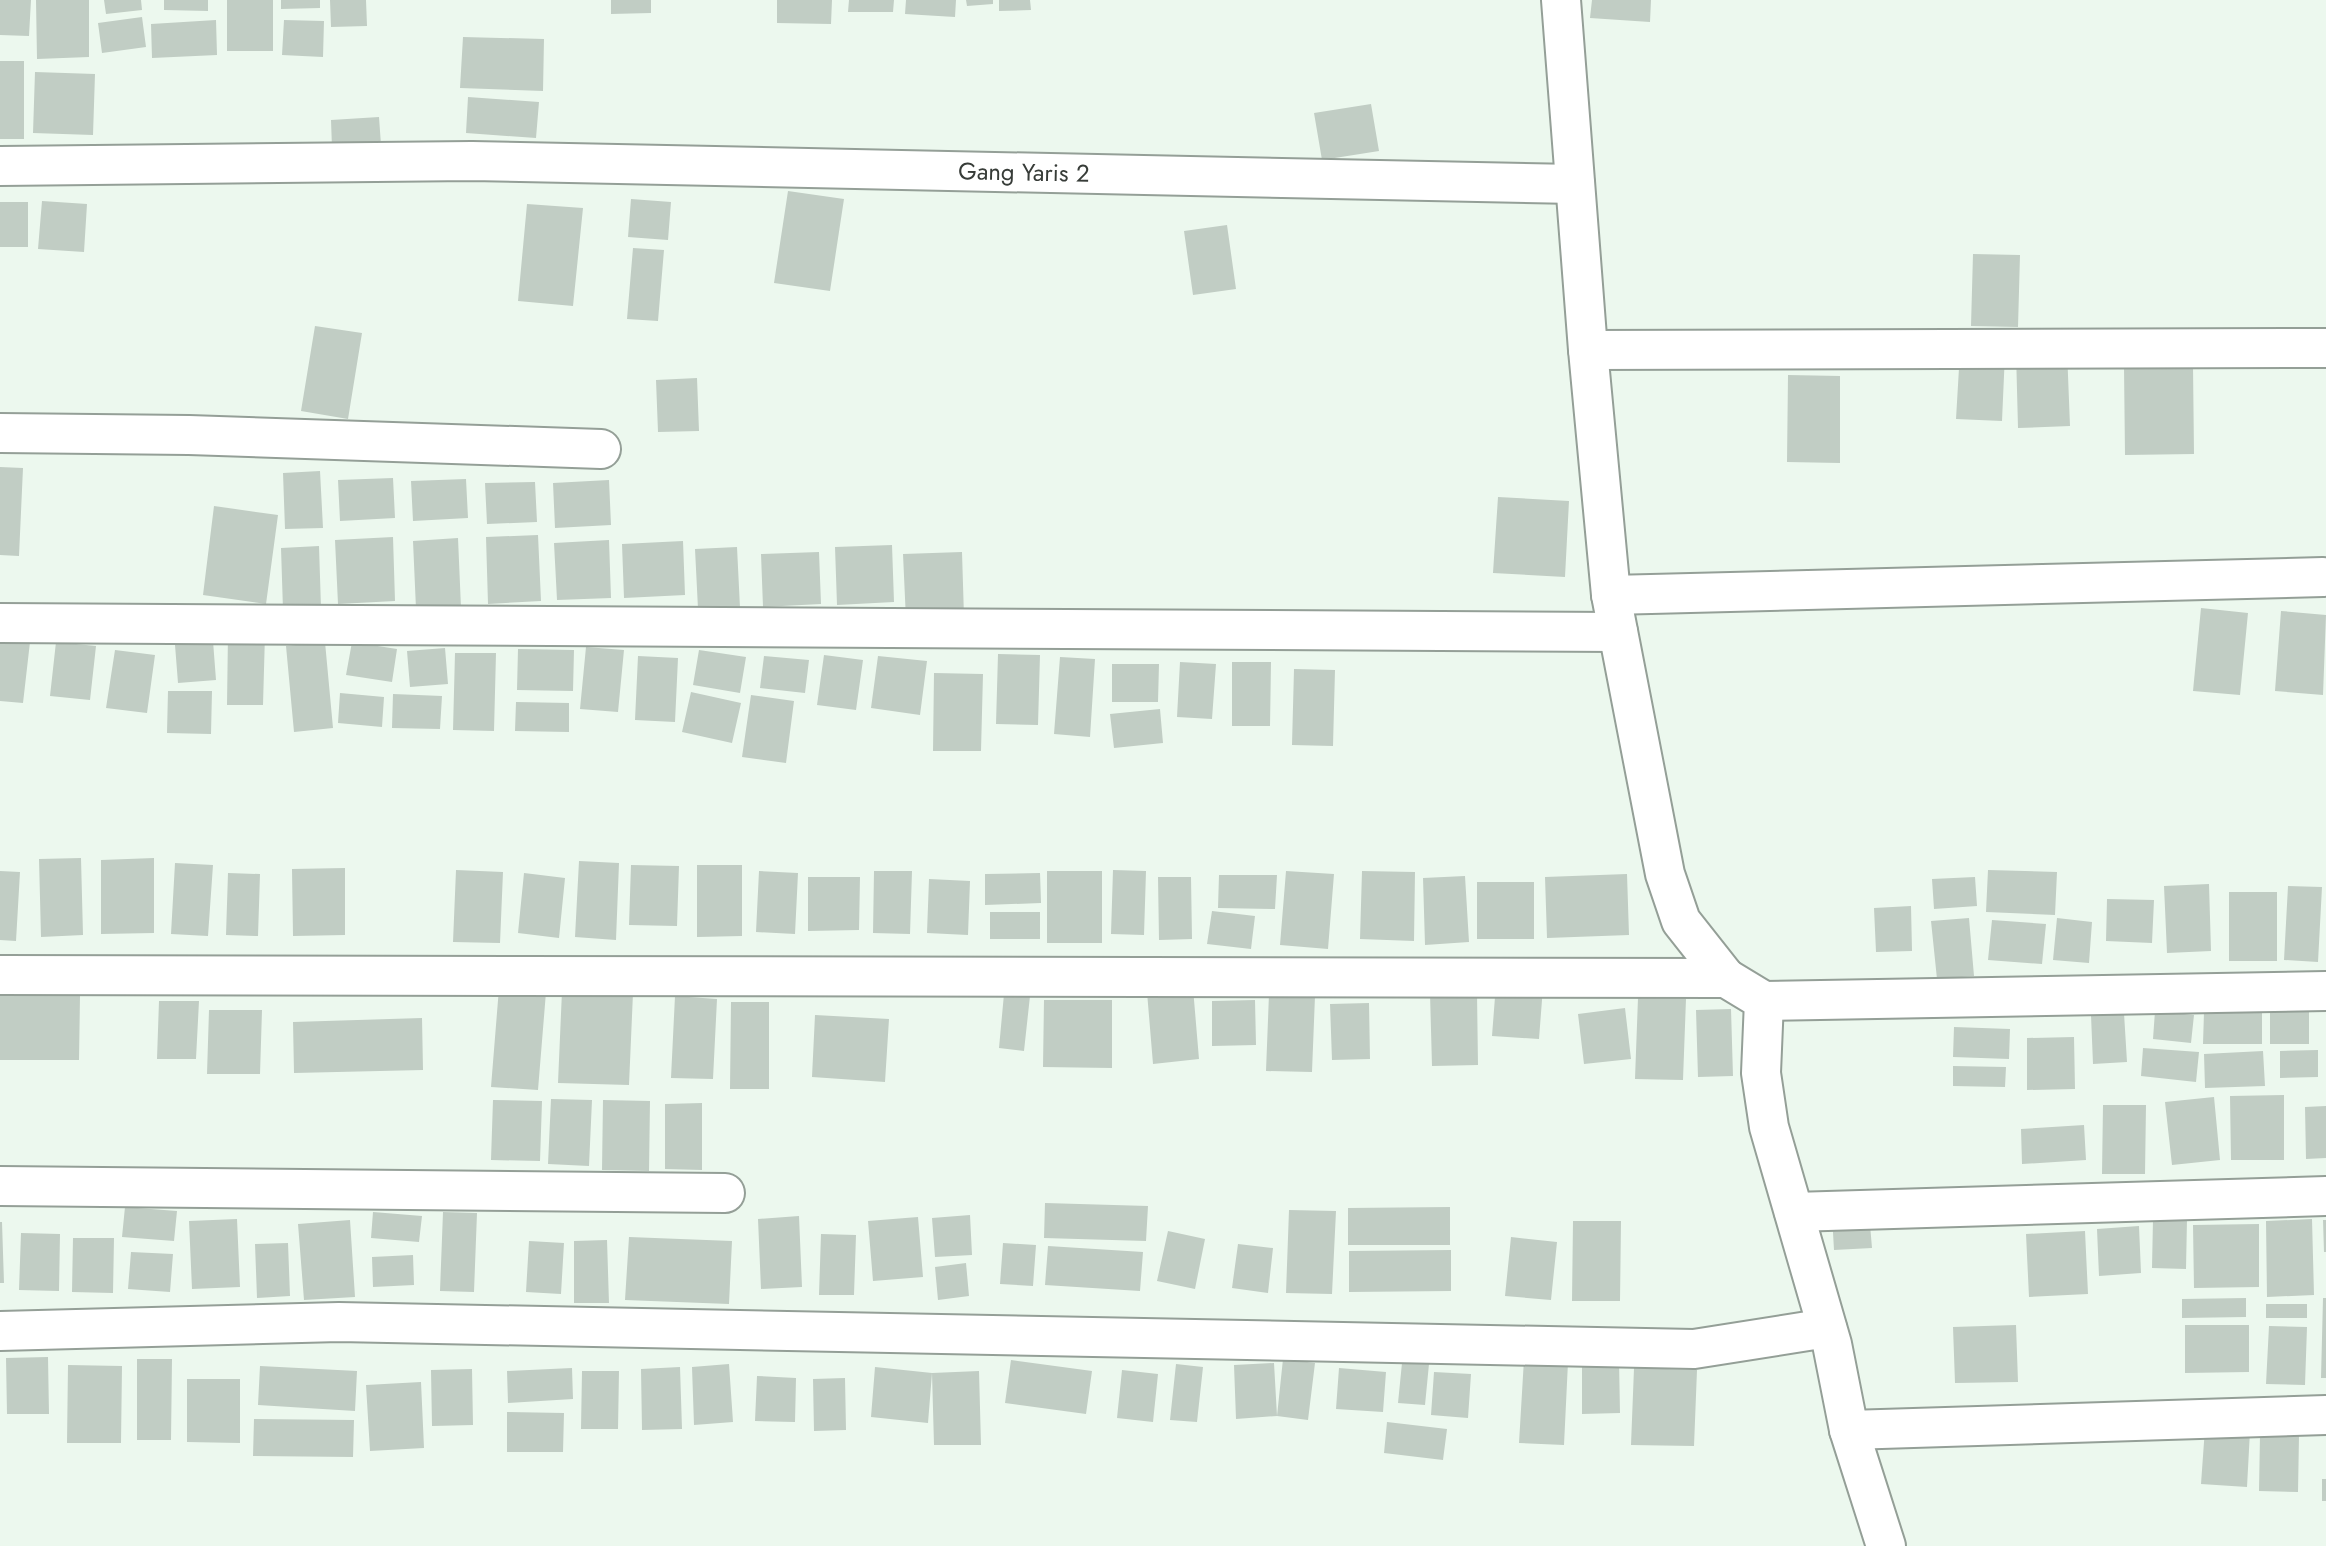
<svg xmlns="http://www.w3.org/2000/svg" width="2326" height="1546" font-family="Jost,sans-serif">
  <style>
    .building { fill: #c1cdc4 }
    .lines { fill: none; stroke-linecap: round; stroke-linejoin: round }
    .minor-casing { stroke: #949f97; stroke-width: 42 }
    .minor { stroke: #fff; stroke-width: 38 }
    .labels { text-anchor: middle; stroke-width: 5; stroke-linejoin: round; paint-order: stroke }
    .street-label { font-size: 24px; fill: #373c38; stroke: #ecf8ee }
  </style>
  <rect width="100%" height="100%" fill="#ecf8ee"/>
  <path class="building" d="M0,0H31L29,36L0,35Z
    M36,0H89V57L37,59Z
    M104,0H141L142,10L106,14Z
    M164,0H208V11L164,10Z
    M227,0H273V51H227Z
    M281,0H320V8L281,9Z
    M330,0H366L367,26L331,27Z
    M611,0H651V13L611,14Z
    M777,0H832L831,24L777,23Z
    M849,0H894L893,12H848Z
    M906,0H956L955,17L905,14Z
    M966,0H993V4L967,6Z
    M999,0H1030L1031,10L999,11Z
    M1592,0H1651L1650,22L1590,18Z
    M142,17L146,47L102,53L98,23Z
    M216,20L217,55L152,58L151,24Z
    M284,20L324,21L323,57L282,55Z
    M463,37L544,39L543,91L460,88Z
    M0,61H24V139H0Z
    M35,72L95,74L93,135L33,133Z
    M468,97L539,102L536,138L466,133Z
    M1371,104L1379,151L1322,160L1314,113Z
    M379,117L381,145L332,148L331,120Z
    M788,191L844,199L830,291L774,283Z
    M631,199L671,202L668,240L628,237Z
    M42,201L87,204L84,252L38,249Z
    M0,202H28V247H0Z
    M527,204L583,208L573,306L518,301Z
    M1227,225L1236,289L1193,295L1184,231Z
    M633,248L664,250L658,321L627,319Z
    M1973,254L2020,255L2018,327L1971,326Z
    M315,326L362,333L348,419L301,411Z
    M2067,350L2070,426L2018,428L2016,352Z
    M1960,351L2005,353L2002,421L1956,419Z
    M2193,366L2194,454L2125,455L2124,367Z
    M1788,375L1840,376V463L1787,462Z
    M697,378L699,431L658,432L656,380Z
    M0,467L23,468L19,556L0,555Z
    M320,471L323,528L285,529L283,473Z
    M393,478L395,518L340,521L338,480Z
    M466,479L468,518L413,521L411,481Z
    M609,480L611,525L555,528L553,483Z
    M535,482L537,522L487,524L485,483Z
    M1498,497L1569,501L1565,577L1493,573Z
    M214,506L278,515L266,604L203,595Z
    M538,535L541,601L488,604L486,537Z
    M393,537L395,601L338,604L335,540Z
    M458,538L461,608L416,609L413,541Z
    M609,540L611,598L557,600L554,543Z
    M683,541L685,595L624,598L622,544Z
    M892,545L894,602L837,605L835,547Z
    M319,546L321,608L283,610L281,548Z
    M737,547L740,608L698,609L695,549Z
    M819,552L821,604L763,607L761,554Z
    M962,552L964,617L906,620L903,554Z
    M2201,608L2248,613L2240,695L2193,691Z
    M2281,611L2326,615L2323,695L2275,691Z
    M228,633L265,634L263,705H227Z
    M0,638L30,642L23,703L0,701Z
    M213,641L216,680L178,683L175,645Z
    M56,642L96,646L90,700L50,696Z
    M325,642L333,728L294,732L286,646Z
    M352,642L397,649L392,682L346,675Z
    M586,647L624,650L618,712L580,709Z
    M445,648L448,684L410,687L407,651Z
    M518,649L574,650L573,691L517,690Z
    M115,650L155,655L147,713L106,708Z
    M699,650L746,657L740,693L693,685Z
    M455,653H496L494,731L453,730Z
    M998,654L1040,655L1038,725L996,724Z
    M824,655L863,660L856,710L817,705Z
    M638,656L678,658L675,722L635,720Z
    M764,656L809,660L805,693L760,688Z
    M878,656L927,661L920,715L871,708Z
    M1060,657L1095,659L1090,737L1054,734Z
    M1180,662L1216,664L1212,719L1177,717Z
    M1232,662H1271L1270,726H1232Z
    M1112,664H1159L1158,702H1112Z
    M1294,669L1335,670L1333,746L1292,745Z
    M934,673L983,674L981,751H933Z
    M168,691H212L211,734L167,733Z
    M691,692L741,703L732,743L682,732Z
    M340,693L384,697L382,727L338,723Z
    M393,694L442,696L440,729L392,728Z
    M751,695L794,701L786,763L742,757Z
    M516,702L569,703V732L515,731Z
    M1160,709L1163,743L1114,748L1110,714Z
    M81,858L83,935L41,937L39,859Z
    M154,858V933L101,934V860Z
    M579,861L619,863L616,940L575,937Z
    M175,863L213,865L208,936L171,934Z
    M631,865L679,866L677,926L629,925Z
    M697,865H742V936L697,937Z
    M345,868V935L293,936L292,869Z
    M456,870L503,872L500,943L453,942Z
    M1113,870L1146,871L1144,935L1111,934Z
    M1988,870L2057,872L2055,915L1986,912Z
    M0,871L20,872L16,941L0,940Z
    M759,871L798,873L795,934L756,932Z
    M874,871H912L910,934L873,933Z
    M1047,871H1102V943H1047Z
    M1286,871L1334,874L1328,949L1280,945Z
    M1362,871L1415,872L1414,941L1360,939Z
    M228,873L260,874L258,936L226,935Z
    M524,873L565,878L559,938L518,933Z
    M1040,873L1041,903L985,905V874Z
    M1627,874L1629,935L1547,938L1545,877Z
    M1219,875H1277L1275,909L1218,908Z
    M1465,876L1469,942L1425,945L1423,878Z
    M808,877H860L859,930L808,931Z
    M1158,877H1191L1192,939L1159,940Z
    M1975,877L1977,906L1934,909L1932,879Z
    M929,879L970,881L968,935L927,933Z
    M1477,882H1534V939H1477Z
    M2209,884L2211,951L2167,953L2164,886Z
    M2288,886L2322,887L2318,962L2284,960Z
    M2229,892H2277V961H2229Z
    M2107,899L2154,900L2152,943L2106,941Z
    M1911,906L1912,951L1876,952L1874,908Z
    M1212,911L1255,916L1251,949L1207,944Z
    M990,912H1040V939H990Z
    M1969,918L1974,976L1937,979L1931,921Z
    M2057,918L2092,922L2089,963L2053,960Z
    M1992,920L2046,924L2042,964L1988,960Z
    M1496,984L1543,987L1539,1039L1492,1036Z
    M499,988L546,992L538,1090L491,1087Z
    M1193,988L1199,1059L1153,1064L1147,992Z
    M562,991L633,993L629,1085L558,1083Z
    M1430,993H1477L1478,1065L1432,1066Z
    M1004,994L1030,996L1024,1051L999,1048Z
    M1269,994L1315,996L1312,1072L1266,1071Z
    M0,995L80,996L79,1060H0Z
    M675,996L717,999L713,1079L671,1078Z
    M1638,998L1686,999L1683,1080L1635,1079Z
    M1044,1000H1112V1068L1043,1067Z
    M1255,1000L1256,1045L1212,1046V1001Z
    M159,1001H199L196,1059H157Z
    M731,1002H769V1089H730Z
    M1369,1003L1370,1059L1332,1060L1330,1004Z
    M1625,1008L1631,1059L1584,1064L1578,1014Z
    M1731,1009L1733,1076L1698,1077L1696,1010Z
    M2270,1009H2309V1044H2270Z
    M209,1010H262L260,1074H207Z
    M2155,1011L2194,1015L2191,1043L2153,1039Z
    M2204,1012L2262,1013V1044H2203Z
    M2124,1013L2127,1062L2093,1064L2091,1015Z
    M815,1015L889,1019L885,1082L812,1077Z
    M422,1018L423,1070L294,1073L293,1022Z
    M1954,1027L2010,1029L2009,1059L1953,1057Z
    M2074,1037L2075,1089L2027,1090V1038Z
    M2143,1048L2199,1052L2196,1082L2141,1076Z
    M2318,1050V1077L2280,1078V1051Z
    M2263,1051L2265,1086L2205,1088L2204,1054Z
    M1953,1066L2006,1067L2005,1087L1953,1086Z
    M2284,1095V1160H2231L2230,1096Z
    M2214,1097L2220,1160L2172,1165L2165,1102Z
    M551,1099L592,1100L589,1166L548,1164Z
    M493,1100L542,1101L540,1161L491,1160Z
    M603,1100L650,1101L649,1171L602,1170Z
    M702,1103V1170L665,1169V1104Z
    M2103,1105H2146L2145,1174H2102Z
    M2326,1106V1158L2306,1159L2305,1107Z
    M2084,1125L2086,1160L2022,1164L2021,1129Z
    M1045,1203L1148,1206L1146,1241L1044,1238Z
    M125,1207L177,1211L174,1241L122,1237Z
    M1450,1207V1245H1348V1208Z
    M1289,1210L1336,1211L1332,1294L1286,1293Z
    M373,1212L422,1216L419,1242L371,1238Z
    M443,1212L477,1213L474,1292L440,1291Z
    M1869,1213L1872,1248L1834,1250L1832,1215Z
    M970,1215L972,1255L935,1257L932,1218Z
    M799,1216L802,1287L761,1289L758,1219Z
    M918,1217L923,1277L873,1281L868,1221Z
    M237,1219L240,1287L192,1289L189,1221Z
    M2153,1219H2187L2186,1269L2152,1268Z
    M2312,1219L2314,1295L2267,1297L2266,1221Z
    M350,1220L355,1297L304,1300L298,1224Z
    M2323,1220H2326V1252H2324Z
    M1573,1221H1621L1620,1301H1572Z
    M0,1222H2L4,1283H0Z
    M2259,1224V1287L2194,1288L2193,1225Z
    M2139,1226L2141,1273L2099,1276L2097,1229Z
    M1168,1231L1205,1239L1195,1289L1157,1281Z
    M2085,1231L2088,1294L2029,1297L2026,1234Z
    M21,1233L60,1234L59,1291L19,1290Z
    M821,1234L856,1235L854,1295H819Z
    M629,1237L732,1241L729,1304L625,1300Z
    M1511,1237L1557,1242L1551,1300L1505,1296Z
    M73,1238H114L113,1293L72,1292Z
    M607,1240L609,1303H574V1241Z
    M529,1241L564,1243L561,1294L526,1292Z
    M288,1243L290,1296L257,1298L255,1244Z
    M1003,1243L1036,1245L1033,1286L1000,1284Z
    M1238,1244L1273,1248L1268,1293L1232,1288Z
    M1048,1246L1143,1252L1140,1291L1045,1285Z
    M1451,1250V1291L1349,1292V1251Z
    M131,1252L173,1254L170,1292L128,1289Z
    M413,1255L414,1285L373,1287L372,1257Z
    M966,1263L969,1296L938,1300L935,1267Z
    M2246,1298V1317L2182,1318V1299Z
    M2323,1298H2326V1378H2321Z
    M2266,1304H2307V1318H2266Z
    M2016,1325L2018,1382L1955,1383L1953,1327Z
    M2185,1325H2249V1372L2185,1373Z
    M2269,1326L2307,1327L2305,1385L2266,1384Z
    M48,1357L49,1414H7L6,1358Z
    M137,1359H172L171,1440H137Z
    M1283,1359L1315,1363L1308,1420L1277,1416Z
    M1524,1359L1568,1362L1564,1445L1519,1443Z
    M1011,1360L1092,1371L1086,1414L1005,1403Z
    M1619,1360L1620,1413L1582,1414V1361Z
    M1274,1363L1277,1416L1236,1419L1234,1365Z
    M1402,1363L1429,1364L1425,1405L1398,1403Z
    M729,1364L733,1422L694,1425L692,1367Z
    M1176,1364L1203,1367L1197,1422L1170,1420Z
    M68,1365L122,1366L121,1443H67Z
    M260,1366L357,1371L355,1411L258,1405Z
    M680,1367L682,1429L642,1430L641,1369Z
    M875,1367L932,1373L928,1423L871,1417Z
    M572,1368L573,1399L508,1403L507,1371Z
    M1339,1368L1386,1372L1383,1412L1336,1409Z
    M1634,1368L1697,1370L1694,1446L1631,1445Z
    M472,1369L473,1425L432,1426L431,1370Z
    M1122,1370L1158,1374L1153,1422L1117,1418Z
    M582,1371H619L618,1429H581Z
    M979,1371L981,1445H934L932,1373Z
    M1434,1372L1471,1374L1468,1418L1431,1415Z
    M757,1376L796,1378L795,1422L755,1421Z
    M845,1378L846,1430L814,1431L813,1379Z
    M187,1379H240V1443L187,1442Z
    M421,1382L424,1448L370,1451L366,1385Z
    M507,1412L564,1413L563,1452H507Z
    M254,1419L354,1420L353,1457L253,1456Z
    M1387,1422L1447,1429L1443,1460L1384,1453Z
    M2205,1428L2250,1431L2247,1487L2201,1484Z
    M2260,1435L2299,1436L2298,1492L2259,1491Z
    M2322,1479H2326V1501H2322Z"/>
  <g class="lines">
    <defs>
      <g id="minor">
        <path d="M1561,0L1588,350L1611,595L1665,874L1681,921L1726,978"/>
        <path id="s1" d="M0,166L472,161L1575,184"/>
        <path d="M1588,350L2326,348"/>
        <path d="M0,433L189,435L601,449"/>
        <path d="M1611,595L2323,577"/>
        <path d="M0,623L1618,632"/>
        <path d="M0,975L1726,978L1764,1001L1761,1073L1769,1127L1832,1344L1849,1430L1886,1546"/>
        <path d="M1764,1001L2326,991"/>
        <path d="M0,1186L725,1193"/>
        <path d="M1794,1212L2326,1196"/>
        <path d="M0,1331L339,1322L1694,1349L1827,1328"/>
        <path d="M1849,1430L2326,1415"/>
      </g>
    </defs>
    <use href="#minor" class="minor-casing"/>
    <use href="#minor" class="minor"/>
  </g>
  <g class="labels">
    <g class="street-label">
      <text dy="8" stroke="none"><textPath href="#s1" startOffset="1024">Gang Yaris 2</textPath></text>
    </g>
  </g>
</svg>
